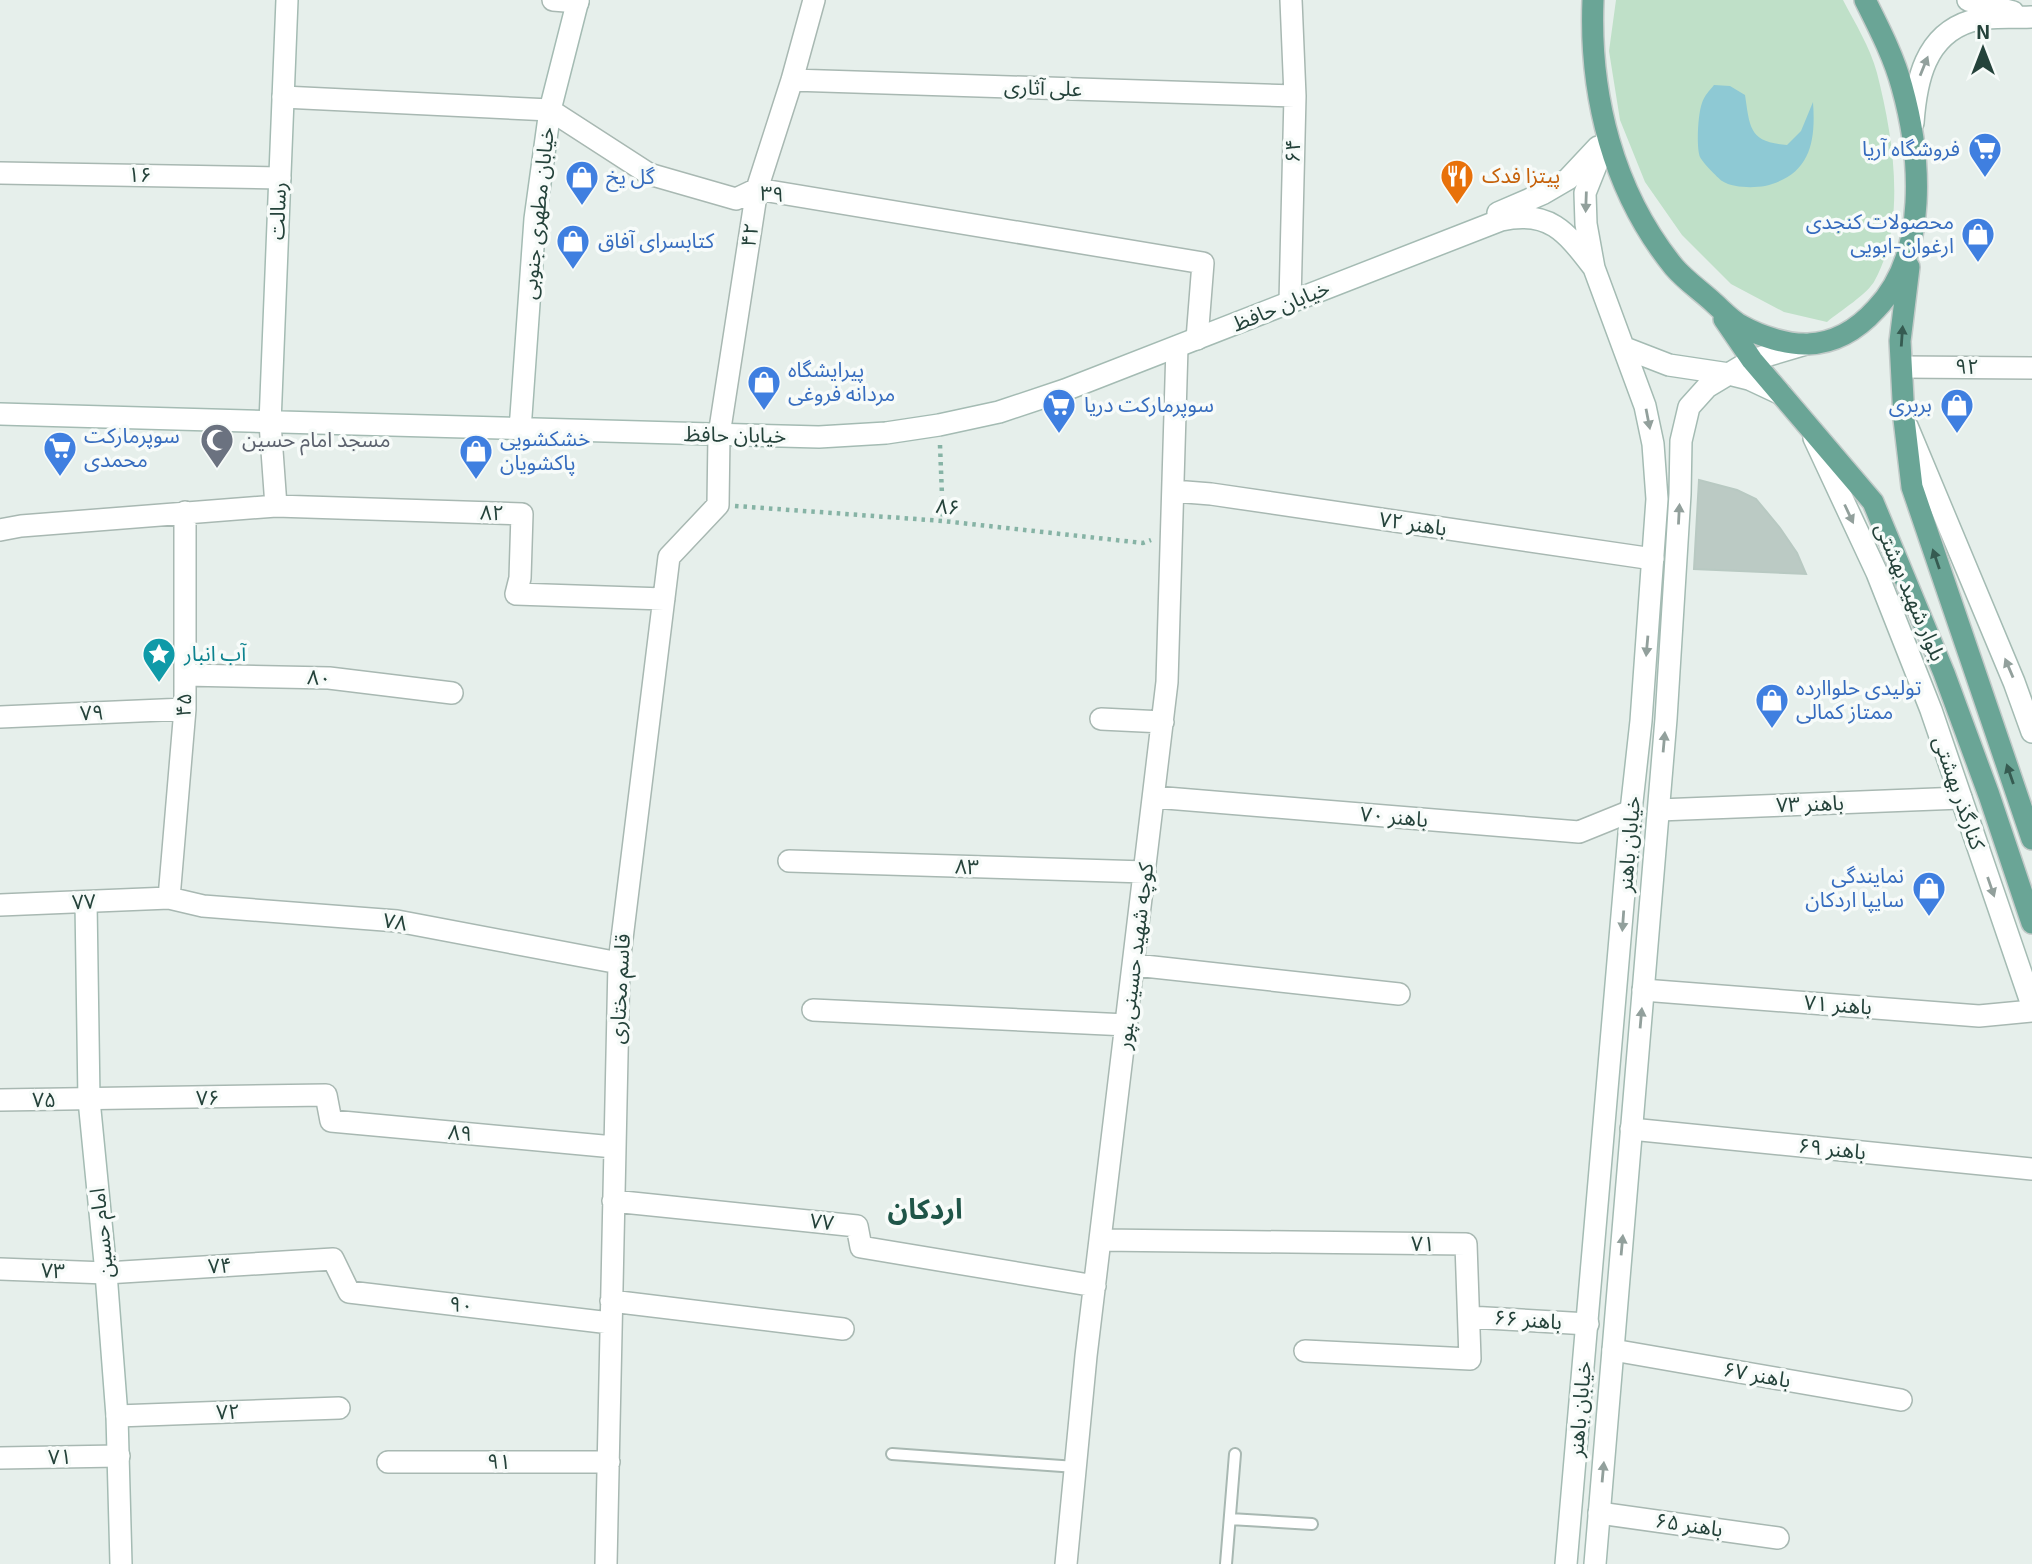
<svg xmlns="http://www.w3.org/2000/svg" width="2032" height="1564" font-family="'Exo 2','Noto Sans Arabic',sans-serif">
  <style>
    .green { fill: #bfe0c8 }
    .water { fill: #8ec9d4 }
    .building { fill: #bbcac4; stroke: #b8c9c2; stroke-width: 2 }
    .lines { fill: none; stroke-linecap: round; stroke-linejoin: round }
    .lane-casing { stroke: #a8b8b2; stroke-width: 14 }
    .street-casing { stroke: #a8b8b2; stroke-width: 24 }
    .secondary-casing { stroke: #a4bbb3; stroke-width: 24 }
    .primary-casing { stroke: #c2cac8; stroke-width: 24 }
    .path { stroke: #86b3a5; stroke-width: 4.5; stroke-dasharray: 3.5 5; stroke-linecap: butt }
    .lane { stroke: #fff; stroke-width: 10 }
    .street { stroke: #fff; stroke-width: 21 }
    .secondary { stroke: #fff; stroke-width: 21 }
    .primary { stroke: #6aa596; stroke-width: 21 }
    .oneway { fill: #92a09c }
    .oneway2 { fill: #365b51 }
    .labels { text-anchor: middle; stroke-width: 7; stroke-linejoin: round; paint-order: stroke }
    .street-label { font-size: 21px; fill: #24423a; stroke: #f7fbf9 }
    .shop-label { font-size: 21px; fill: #366cbe; stroke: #f7fbf9; text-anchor: start }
    .food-label { font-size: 21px; fill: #c56008; stroke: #f7fbf9; text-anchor: start }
    .worship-label { font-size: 21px; fill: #5b616d; stroke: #f7fbf9; text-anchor: start }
    .culture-label { font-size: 21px; fill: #0d838f; stroke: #f7fbf9; text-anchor: start }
    .district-label { font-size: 28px; font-weight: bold; fill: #1f5548; stroke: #f7fbf9 }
  </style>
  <rect width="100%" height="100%" fill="#e6efeb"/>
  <path class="green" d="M1616,0H1843C1855,23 1870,47 1877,73C1893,136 1907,221 1875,280C1868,294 1840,311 1827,322L1784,312L1731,284L1682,235L1645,182L1620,120L1609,51Z"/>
  <path class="water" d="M1714,85L1730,86L1745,95C1750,128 1749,142 1787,145L1801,131L1813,102C1816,143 1810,175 1765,186C1753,188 1733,188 1722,181C1717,177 1703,163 1700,157C1696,147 1698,113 1702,103C1704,96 1710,90 1714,85Z"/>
  <path class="building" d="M1699,480L1737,490L1756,499L1780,528L1797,553L1806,574L1694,569Z"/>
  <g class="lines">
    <defs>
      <path id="lane" d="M892,1454L1076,1467
        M1230,1519L1312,1524
        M1226,1564L1235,1454"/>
      <path id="street" d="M553,0L578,2
        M792,80L1295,96
        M283,97L550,110L649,174L736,199L757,189L1203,263L1197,339
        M0,173L280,178
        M1290,302L1295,96L1291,0
        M1902,367L2032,368
        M1173,491L1211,494L1653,559
        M276,506L522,514L520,578L516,594L664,599
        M0,530L21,526L276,506L270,423
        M185,675L329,678L452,693
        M0,717L185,709
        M1101,719L1163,722
        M1154,797L1579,832L1631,811
        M1659,810L1961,798
        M789,861L1145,872
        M169,898L185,709V512
        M0,905L169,898L203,906L397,921L619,963
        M1135,965L1399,994
        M1643,990L1979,1016L2032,1011
        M813,1010L1127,1025
        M0,1100L326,1095L331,1121L614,1147
        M1631,1129L2032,1169
        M613,1201L857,1226L861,1247L1095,1286
        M1100,1240L1466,1244L1470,1359L1305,1351
        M0,1269L106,1273L333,1259L349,1292L610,1323
        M611,1301L843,1329
        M1469,1317L1588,1324
        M1613,1350L1901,1400
        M117,1416L339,1408
        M0,1458L119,1456
        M388,1462H609
        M1599,1513L1778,1538
        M606,1564L619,963L669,557L718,505L719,435L757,189L792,80L814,0
        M1066,1564L1086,1356L1167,682L1177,347"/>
      <path id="secondary" d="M1968,0L2013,12
        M1913,123C1916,81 1925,35 1971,21C1989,15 2013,18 2031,17
        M1498,213L1544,193L1568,179L1598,147
        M1625,348L1669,365L1729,374L1749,379L1781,394
        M0,414L819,437L886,433L939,425L999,412L1065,390L1501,220C1550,209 1567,233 1594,268
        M270,423L287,0
        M1907,426L2014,682L2032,732
        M520,430L535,219L550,110L578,0
        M1814,438L1877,573L1931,710L2032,1005
        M86,902L89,1100L106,1273L117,1416L121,1564
        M1566,1564L1631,811L1641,721L1657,499L1653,444L1645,406L1594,268L1586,224L1585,193L1607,138
        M1595,1564L1666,719L1680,494L1681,441L1689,407L1707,387L1752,360L1806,344"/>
      <path id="primary" d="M1593,0C1589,95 1613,192 1674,267C1685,280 1701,291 1714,303C1722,310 1732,321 1742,326C1760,336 1787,345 1808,344C1835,343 1858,329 1876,309C1929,254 1921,155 1902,87C1894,57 1879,28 1865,0
        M1909,267L1900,341L1904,419L1912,487L2032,839
        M1724,319L1752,360L1873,502L1944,673L1989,795L2032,923"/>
    </defs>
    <use href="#lane" class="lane-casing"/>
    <use href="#street" class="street-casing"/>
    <use href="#secondary" class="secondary-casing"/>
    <use href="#primary" class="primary-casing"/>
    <path class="path" d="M940,445L943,521
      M735,506L943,521L1143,543L1151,540"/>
    <use href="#lane" class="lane"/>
    <use href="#street" class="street"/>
    <use href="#secondary" class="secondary"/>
    <use href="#primary" class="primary"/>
  </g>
  <defs><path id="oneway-solid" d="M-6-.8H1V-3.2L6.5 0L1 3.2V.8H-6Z" transform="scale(1.75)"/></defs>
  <g class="oneway">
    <use href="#oneway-solid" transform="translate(1924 66) rotate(-68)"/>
    <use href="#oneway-solid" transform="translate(1586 202) rotate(92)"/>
    <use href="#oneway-solid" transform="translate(1648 419) rotate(79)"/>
    <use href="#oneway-solid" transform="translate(1679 514) rotate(-87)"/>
    <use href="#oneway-solid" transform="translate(1849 514) rotate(65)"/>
    <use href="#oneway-solid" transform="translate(1647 646) rotate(95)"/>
    <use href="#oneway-solid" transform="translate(2009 668) rotate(-113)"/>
    <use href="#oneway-solid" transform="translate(1664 742) rotate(-85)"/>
    <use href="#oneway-solid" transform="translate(1991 887) rotate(71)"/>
    <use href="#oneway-solid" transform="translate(1623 921) rotate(94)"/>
    <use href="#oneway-solid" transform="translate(1641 1018) rotate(-85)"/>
    <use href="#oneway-solid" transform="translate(1622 1245) rotate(-85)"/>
    <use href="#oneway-solid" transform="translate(1603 1472) rotate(-85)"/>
  </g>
  <g class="oneway2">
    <use href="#oneway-solid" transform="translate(1902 336) rotate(-86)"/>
    <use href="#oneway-solid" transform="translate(1936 559) rotate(-109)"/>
    <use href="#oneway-solid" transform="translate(2010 774) rotate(-109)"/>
  </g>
  <defs>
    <symbol id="supermarket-pin" viewBox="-11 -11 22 30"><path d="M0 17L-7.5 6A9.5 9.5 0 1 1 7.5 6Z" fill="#3f7fe0" stroke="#f7fbf9"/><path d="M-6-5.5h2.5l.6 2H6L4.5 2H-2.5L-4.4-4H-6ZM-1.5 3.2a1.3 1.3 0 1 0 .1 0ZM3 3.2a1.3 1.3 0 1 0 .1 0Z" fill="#fff"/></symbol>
    <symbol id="restaurant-pin" viewBox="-11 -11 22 30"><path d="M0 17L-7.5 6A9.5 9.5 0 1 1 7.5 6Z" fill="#e8710a" stroke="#f7fbf9"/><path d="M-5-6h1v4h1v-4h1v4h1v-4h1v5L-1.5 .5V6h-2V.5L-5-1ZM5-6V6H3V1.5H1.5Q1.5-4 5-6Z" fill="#fff"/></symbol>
    <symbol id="shop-pin" viewBox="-11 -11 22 30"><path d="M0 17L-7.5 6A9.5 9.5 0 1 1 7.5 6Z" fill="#3f7fe0" stroke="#f7fbf9"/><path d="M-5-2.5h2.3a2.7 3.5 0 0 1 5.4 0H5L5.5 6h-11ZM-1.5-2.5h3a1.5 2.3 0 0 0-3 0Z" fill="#fff"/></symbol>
    <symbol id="mosque-pin" viewBox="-11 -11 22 30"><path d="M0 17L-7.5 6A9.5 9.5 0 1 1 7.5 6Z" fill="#6b7280" stroke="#f7fbf9"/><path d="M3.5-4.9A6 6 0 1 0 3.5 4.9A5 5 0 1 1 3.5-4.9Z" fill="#fff"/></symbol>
    <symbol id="sight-pin" viewBox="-11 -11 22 30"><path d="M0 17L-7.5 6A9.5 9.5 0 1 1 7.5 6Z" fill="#0f9aa8" stroke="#f7fbf9"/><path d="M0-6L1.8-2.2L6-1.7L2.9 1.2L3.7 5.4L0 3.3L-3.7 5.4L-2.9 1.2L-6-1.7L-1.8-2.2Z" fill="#fff"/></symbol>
  </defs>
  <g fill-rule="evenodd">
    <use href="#supermarket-pin" x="1966" y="130" width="38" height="52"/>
    <use href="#restaurant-pin" x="1438" y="157" width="38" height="52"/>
    <use href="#shop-pin" x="563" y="158" width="38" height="52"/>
    <use href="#shop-pin" x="1959" y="215" width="38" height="52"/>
    <use href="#shop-pin" x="554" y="222" width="38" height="52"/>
    <use href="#shop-pin" x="745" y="363" width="38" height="52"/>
    <use href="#supermarket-pin" x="1040" y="386" width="38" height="52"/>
    <use href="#shop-pin" x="1938" y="386" width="38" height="52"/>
    <use href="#mosque-pin" x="198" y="421" width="38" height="52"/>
    <use href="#supermarket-pin" x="41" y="429" width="38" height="52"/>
    <use href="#shop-pin" x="457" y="432" width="38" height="52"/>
    <use href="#sight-pin" x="140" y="635" width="38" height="52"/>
    <use href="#shop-pin" x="1753" y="681" width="38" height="52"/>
    <use href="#shop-pin" x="1910" y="869" width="38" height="52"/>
  </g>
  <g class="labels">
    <g class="street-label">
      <text transform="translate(1043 88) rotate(2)" y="7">علی آثاری</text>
      <text transform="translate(1293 151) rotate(-89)" y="7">۶۴</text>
      <text transform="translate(140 175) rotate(1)" y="7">۱۶</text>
      <text transform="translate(772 194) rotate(4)" y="7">۳۹</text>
      <text transform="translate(278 211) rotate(-88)" y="7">رسالت</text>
      <text transform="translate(538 213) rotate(-84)" y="7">خیابان مطهری جنوبی</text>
      <text transform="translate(750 235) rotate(-81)" y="7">۴۲</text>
      <text transform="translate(1281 306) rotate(-22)" y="7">خیابان حافظ</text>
      <text x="1967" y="374">۹۲</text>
      <text transform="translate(735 435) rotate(1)" y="7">خیابان حافظ</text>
      <text transform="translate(948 507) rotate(6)" y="7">۸۶</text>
      <text transform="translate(492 513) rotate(2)" y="7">۸۲</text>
      <text transform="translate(1413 524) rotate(8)" y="7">باهنر ۷۲</text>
      <text transform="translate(1910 592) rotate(67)" y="7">بلوار شهید بهشتی</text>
      <text transform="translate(319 678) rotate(3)" y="7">۸۰</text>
      <text transform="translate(184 705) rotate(-88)" y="7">۴۵</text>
      <text transform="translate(92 713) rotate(-3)" y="7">۷۹</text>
      <text transform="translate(1959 793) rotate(71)" y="7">کنارگذر بهشتی</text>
      <text transform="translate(1810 804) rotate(-2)" y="7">باهنر ۷۳</text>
      <text transform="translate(1394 817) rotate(5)" y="7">باهنر ۷۰</text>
      <text transform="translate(1629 844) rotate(-85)" y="7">خیابان باهنر</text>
      <text transform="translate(967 867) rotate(2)" y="7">۸۳</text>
      <text transform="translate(84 902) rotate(-3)" y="7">۷۷</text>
      <text transform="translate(395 922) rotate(8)" y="7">۷۸</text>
      <text transform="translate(1135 956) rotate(-83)" y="7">کوچه شهید حسینی ‍پور</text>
      <text transform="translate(620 989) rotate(-87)" y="7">قاسم مختاری</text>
      <text transform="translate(1838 1005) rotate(4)" y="7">باهنر ۷۱</text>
      <text transform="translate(208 1098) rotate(-1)" y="7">۷۶</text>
      <text x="44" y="1107">۷۵</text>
      <text transform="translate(460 1133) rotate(5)" y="7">۸۹</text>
      <text transform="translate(1832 1149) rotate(6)" y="7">باهنر ۶۹</text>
      <text transform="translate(822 1222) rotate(6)" y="7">۷۷</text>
      <text transform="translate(102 1233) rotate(-96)" y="7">امام حسین</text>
      <text transform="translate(1423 1244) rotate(1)" y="7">۷۱</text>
      <text transform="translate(220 1266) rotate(-3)" y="7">۷۴</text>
      <text transform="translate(53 1271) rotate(2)" y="7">۷۳</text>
      <text transform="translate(461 1305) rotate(7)" y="7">۹۰</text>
      <text transform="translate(1528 1320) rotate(4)" y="7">باهنر ۶۶</text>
      <text transform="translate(1757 1375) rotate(10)" y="7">باهنر ۶۷</text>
      <text transform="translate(1580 1409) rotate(-85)" y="7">خیابان باهنر</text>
      <text transform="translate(228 1412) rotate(-2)" y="7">۷۲</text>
      <text transform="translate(60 1457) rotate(-1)" y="7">۷۱</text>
      <text x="499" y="1469">۹۱</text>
      <text transform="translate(1689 1525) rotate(8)" y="7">باهنر ۶۵</text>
    </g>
    <g class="shop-label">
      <text x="1960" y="156" text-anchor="end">فروشگاه آریا</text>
      <text x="606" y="184">گل یخ</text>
      <text x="1954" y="229" text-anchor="end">محصولات کنجدی<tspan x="1954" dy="24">ارغوان-ابویی</tspan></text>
      <text x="598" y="248">کتابسرای آفاق</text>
      <text x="788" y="377">پیرایشگاه<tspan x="788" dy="24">مردانه فروغی</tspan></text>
      <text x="1084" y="412">سوپرمارکت دریا</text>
      <text x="1932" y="412" text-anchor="end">بربری</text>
      <text x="84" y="443">سوپرمارکت<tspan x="84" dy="24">محمدی</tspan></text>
      <text x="500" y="446">خشکشویی<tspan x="500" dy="24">پاکشویان</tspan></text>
      <text x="1796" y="695">تولیدی حلواارده<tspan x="1796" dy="24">ممتاز کمالی</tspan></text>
      <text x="1904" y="883" text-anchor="end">نمایندگی<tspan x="1904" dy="24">سایپا اردکان</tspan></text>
    </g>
    <g class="food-label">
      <text x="1482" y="183">پیتزا فدک</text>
    </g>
    <g class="worship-label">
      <text x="242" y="447">مسجد امام حسین</text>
    </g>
    <g class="culture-label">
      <text x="184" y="661">آب انبار</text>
    </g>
    <g class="district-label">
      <text x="925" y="1219">اردکان</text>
    </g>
  </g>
  <g transform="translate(1983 49)" stroke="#f7fbf9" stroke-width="5" paint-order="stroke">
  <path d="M0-5L12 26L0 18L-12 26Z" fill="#24423a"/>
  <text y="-10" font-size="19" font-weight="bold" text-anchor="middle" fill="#24423a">N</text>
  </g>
</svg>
